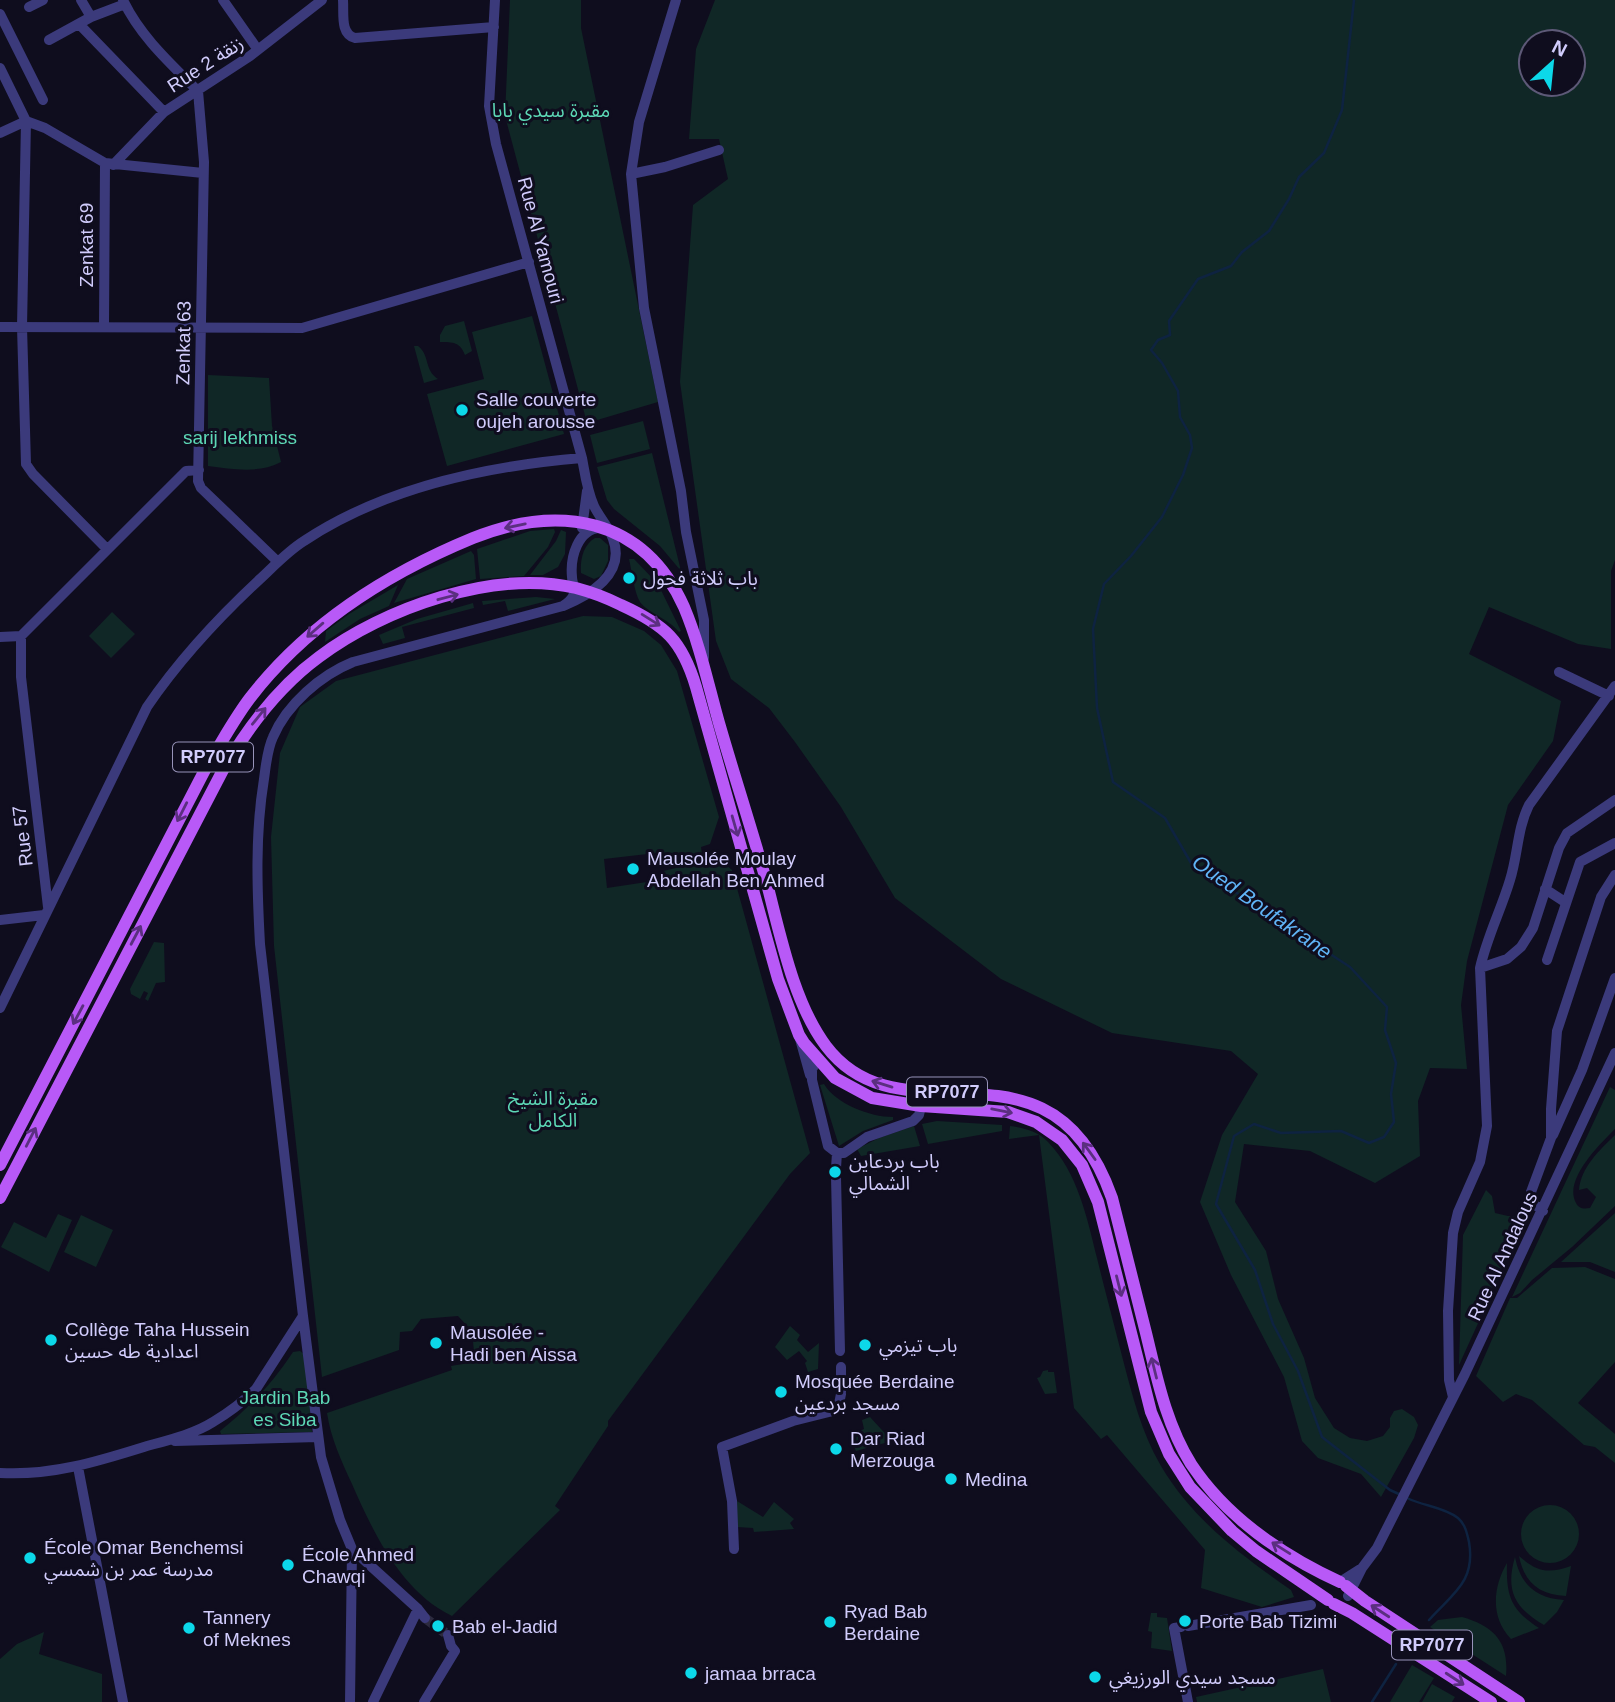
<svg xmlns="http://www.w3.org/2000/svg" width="1615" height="1702" font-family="Arial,'Noto Sans Arabic',sans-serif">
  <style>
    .green { fill: #102726; fill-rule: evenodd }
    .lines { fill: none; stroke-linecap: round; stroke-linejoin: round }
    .stream { stroke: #0e2341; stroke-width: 2.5 }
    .minor-tunnel { stroke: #2c2a3f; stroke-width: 10; stroke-dasharray: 10 5; stroke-linecap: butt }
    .minor { stroke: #3b3a7b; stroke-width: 10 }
    .major { stroke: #b859f7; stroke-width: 12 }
    .oneway { stroke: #5b2f80 }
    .poi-dot { fill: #0cd8e9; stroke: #0f0d1e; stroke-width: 2.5 }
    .labels { text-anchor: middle; stroke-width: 6; stroke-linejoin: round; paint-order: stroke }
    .shield { fill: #0f0d1e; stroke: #9793b9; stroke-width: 2 }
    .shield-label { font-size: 18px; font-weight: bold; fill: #d1ccfc }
    .street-label { font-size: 19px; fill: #d1ccfc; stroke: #0f0d1e }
    .park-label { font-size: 19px; fill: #5dd8b6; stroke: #0f0d1e }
    .poi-label { font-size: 19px; fill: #d1ccfc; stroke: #0f0d1e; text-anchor: start }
    .water-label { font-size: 21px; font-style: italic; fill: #60b4f7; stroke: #0f0d1e }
  </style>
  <rect width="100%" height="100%" fill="#0f0d1e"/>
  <path class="green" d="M510,0H581V28L658,402L587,423L505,116Z
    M715,0H1615V560L1611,571V649L1578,644L1489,607L1469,654L1561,701L1553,741L1508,805L1467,961L1461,1005L1467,1069L1430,1068L1418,1101L1420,1156L1375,1183L1310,1151L1244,1144L1235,1202L1266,1251L1278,1299L1304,1358L1315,1398L1334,1428L1350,1438L1367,1441L1383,1436L1390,1427V1418L1394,1411L1402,1409L1414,1417L1418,1425L1414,1438L1381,1497L1361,1474L1318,1458L1302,1441L1284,1377L1231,1275L1200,1202L1222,1135L1258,1074L1231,1051L1112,1033L1001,979L895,898L841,807L795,742L769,708L731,679L716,641L680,382L693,205L728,179L719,139H689L696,49ZM1531,42H1573V84H1531Z
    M532,316L564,434L447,466L427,394L484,379L472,332Z
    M464,321L472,351L465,355C460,342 453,342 440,342V335L445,326Z
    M414,346H418C430,355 424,370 438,379L424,383Z
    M208,375L269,378L272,426L281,462C258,474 233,469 208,466Z
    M643,421L650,449L597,463L590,435Z
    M652,453L681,571L660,546L614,509L607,500L597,467Z
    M554,529L555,532L548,547L524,576L480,579L477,549L530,531Z
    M561,530L566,532L565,554L558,567L543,575H530L556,541Z
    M595,538H600L608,545V561L601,576L594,579L581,573C580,560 583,545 595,538Z
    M471,551L474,555L476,579L394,603L407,579Z
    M629,559H634L658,584L681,631L679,632C669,619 648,613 640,602C634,592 632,571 629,559Z
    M398,585L389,606L360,619L325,642L326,631L349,614Z
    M536,597L555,599L508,611L505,601L483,605L482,601Z
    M473,603L474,608L402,627L405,638L383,644L379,635L417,619Z
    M112,612L135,634L111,658L89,636Z
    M583,616L612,617L644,631L661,645L677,671L719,817L710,844L701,847L702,855L658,864L656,853L604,859L607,888L660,880L659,872L718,858L732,870L810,1153L790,1174L608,1421V1426L555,1506L560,1510L452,1616C401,1591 374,1534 352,1484C341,1460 331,1439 327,1413L452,1370L451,1366L475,1362L472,1331L458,1316L421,1319L412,1331L400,1332L399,1350L322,1377L274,946L271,837L280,753L300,707L336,681Z
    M154,942L164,943L165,982L156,983L148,1001L145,999L148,993L144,991L140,999L131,994L130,989Z
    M824,1084C836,1104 870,1117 893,1117V1120L863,1131L839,1146L820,1085Z
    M1610,1087L1615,1090V1129C1600,1144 1563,1180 1576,1203C1579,1209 1584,1209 1590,1208L1596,1197L1587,1188L1579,1190C1581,1167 1599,1151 1615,1135V1206L1572,1247L1532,1280L1520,1293L1512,1297Z
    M937,1121L1002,1125V1131L928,1144L922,1124Z
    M914,1126L920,1146L861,1156L857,1149L879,1138Z
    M1010,1126C1024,1128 1038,1131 1048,1142C1078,1173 1087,1218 1097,1258C1105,1291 1114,1324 1122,1356C1132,1394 1141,1432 1161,1466C1193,1520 1241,1555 1291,1590L1294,1597L1262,1607L1201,1588L1205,1550L1107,1435L1101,1439L1074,1408L1039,1135L1009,1139Z
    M1486,1190L1492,1196L1495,1213L1508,1216H1527L1459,1365L1463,1235Z
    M1615,1213V1272L1590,1262H1561Z
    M58,1214L72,1220L49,1272L1,1247L14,1222L46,1238Z
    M81,1215L113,1230L96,1267L64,1252Z
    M1585,1267L1615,1279V1362L1578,1403L1615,1434V1463L1595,1447L1584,1445L1532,1400L1516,1394L1503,1402L1476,1376L1510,1298H1517L1552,1268Z
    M790,1326L800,1335L797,1340L808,1352L819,1343L818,1369L808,1372L805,1363L807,1361L799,1351L787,1360L775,1347Z
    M300,1351L305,1355L312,1432L221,1434L220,1431C251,1406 271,1385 293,1352Z
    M1048,1370V1372H1054L1057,1393L1045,1394L1037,1378L1040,1377L1043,1371Z
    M870,1417L892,1441L856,1451L849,1436L864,1429L862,1420Z
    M737,1501L763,1517L774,1502L794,1519L790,1523L794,1529L754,1532L753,1528L737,1527Z
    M1521 1534a29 29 0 1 1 58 0a29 29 0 1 1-58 0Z
    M1519,1556C1537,1572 1548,1574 1571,1566L1566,1596C1539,1595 1524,1582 1519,1556Z
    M1515,1557C1520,1584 1536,1598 1564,1600L1557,1612L1544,1625C1515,1608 1505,1591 1515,1557Z
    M1507,1563C1506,1596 1511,1610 1539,1628L1511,1639C1490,1617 1493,1587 1507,1563Z
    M1151,1613H1157V1617L1167,1618L1172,1651L1151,1648L1152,1632L1148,1631Z
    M1462,1617C1494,1626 1509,1642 1506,1676L1430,1627L1438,1620Z
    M44,1632L39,1654L102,1674V1702H0V1659L17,1644Z
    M1412,1665L1434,1678L1419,1702H1390Z
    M1323,1669L1331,1702H1197L1196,1697Z
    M1432,1684L1455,1697L1452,1702H1422Z"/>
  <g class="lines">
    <path class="stream" d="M1354,0L1342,110L1324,153L1299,177L1289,199L1269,231L1242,252L1231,266L1198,279L1169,321L1170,335L1158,340L1151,350L1162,363L1178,391L1180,417L1190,435L1192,448L1183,475L1162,517L1131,556L1104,584L1093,629L1097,708L1113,782L1165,818L1191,863L1350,967L1387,1007L1385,1030L1396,1063L1391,1094L1394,1122L1384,1137L1369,1143L1341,1131L1281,1133L1254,1124L1234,1136L1216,1204L1255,1270L1273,1324L1298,1371L1322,1437L1390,1490L1401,1495
      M1407,1498C1423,1506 1444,1507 1458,1518C1465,1524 1467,1533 1469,1542C1476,1582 1452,1594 1429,1620
      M1372,1702L1396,1664"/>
    <path class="minor-tunnel" d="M425,1618L448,1635"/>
    <path class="minor" d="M81,0L91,17
      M123,0C140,36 170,63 198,91
      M223,0L258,50
      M343,0C344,14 340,34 355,38L494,27
      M495,0L489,106L496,144L582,458C585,474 587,491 594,506C599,517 609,527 613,539C626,574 590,595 563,606C568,602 573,600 574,593C575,588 572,582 572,577C570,557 578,529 600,528
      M676,0L639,122L631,174L644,308L681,491L686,532L704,620V658
      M29,7L43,0
      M0,14L43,100
      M79,24L164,112
      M49,40L91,17L125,4
      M0,68L26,121L22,327L26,464L33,474L107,549
      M198,91L204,162L198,481L201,488L278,562
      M0,133L26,121L45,128L105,163L203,173
      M113,165L164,112L250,56L322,0
      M631,174L665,167L719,150
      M0,327L302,328L529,262
      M104,327L105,163
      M582,528L587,491
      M21,636V677L48,907
      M0,637L21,636L186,471L199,470
      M1559,672L1609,696
      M1545,889L1565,902
      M0,920L44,915
      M1547,960L1580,862L1615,843
      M1480,968L1507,959L1521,947L1533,928L1559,848L1567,833L1615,800
      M0,1008L147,707C179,660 218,618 260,579C274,566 288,551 304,541C385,487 486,466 582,458
      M800,1039L810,1075
      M817,1061L812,1069V1080L828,1146L837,1153
      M1553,1135L1582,1070L1615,978
      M837,1153H844L867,1137L913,1121L919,1115L921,1106
      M836,1168L837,1153
      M836,1177L840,1351
      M1543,1211L1534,1204L1531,1192L1551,1138V1109L1557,1031L1601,897L1615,875
      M303,1316L321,1457L340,1520L352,1549L418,1609L425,1618
      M841,1367V1392
      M1453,1397L1449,1380L1448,1311L1453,1233L1458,1212L1480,1162L1487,1126L1480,968C1487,937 1501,910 1510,880C1518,855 1517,829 1529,805L1615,686
      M175,1441L318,1437
      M78,1467L123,1702
      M0,1473C52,1476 99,1461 147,1446C169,1440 194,1434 213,1422C228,1413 243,1402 256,1389L303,1316L260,944C257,889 255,834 264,779C266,765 267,750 273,737C287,704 321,675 353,662L563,606
      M734,1549L732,1501L722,1447L793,1421L833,1411L839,1404L841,1394
      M1362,1568L1377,1548L1465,1374L1615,1053
      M1340,1582L1362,1568L1348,1596
      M1188,1626L1311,1605
      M1181,1627L1174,1628L1188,1702
      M350,1702L352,1549
      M373,1702L418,1609
      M424,1702L455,1651L451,1646L448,1635"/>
    <path class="major" d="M0,1165L208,764C222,742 234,719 250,698C307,624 388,573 473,538C558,504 643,516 684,607C700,645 708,684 719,723C734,775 751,827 766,880C780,933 793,1002 826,1046C903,1148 1050,1021 1112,1198C1123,1243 1135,1288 1146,1333C1157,1378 1166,1424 1191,1464C1226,1517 1283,1556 1340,1582
      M0,1198L223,770C248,727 278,687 319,657C384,608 494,569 576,588C591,592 607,598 621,605C665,625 682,640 696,687L778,979L799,1035L804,1043L835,1078L872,1098L921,1106L1008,1112L1036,1122L1062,1140L1082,1165L1098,1202L1151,1412L1169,1454L1190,1487L1232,1531L1256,1551L1328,1600
      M1346,1586L1365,1601L1519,1702
      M1334,1604L1352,1613L1491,1702"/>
  </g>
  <defs><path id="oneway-shaft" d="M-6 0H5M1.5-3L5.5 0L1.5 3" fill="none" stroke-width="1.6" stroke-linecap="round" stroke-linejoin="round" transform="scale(1.75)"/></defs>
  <g class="oneway">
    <use href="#oneway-shaft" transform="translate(515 526) rotate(168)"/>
    <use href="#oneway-shaft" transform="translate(448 597) rotate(-15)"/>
    <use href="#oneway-shaft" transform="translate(651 620) rotate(32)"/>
    <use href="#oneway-shaft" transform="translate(315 630) rotate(139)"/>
    <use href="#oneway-shaft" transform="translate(259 716) rotate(-51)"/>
    <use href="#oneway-shaft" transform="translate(182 812) rotate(117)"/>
    <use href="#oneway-shaft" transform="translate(735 826) rotate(74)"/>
    <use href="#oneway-shaft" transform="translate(136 935) rotate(-62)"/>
    <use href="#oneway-shaft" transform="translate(78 1015) rotate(118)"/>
    <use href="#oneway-shaft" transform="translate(882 1084) rotate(-163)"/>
    <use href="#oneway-shaft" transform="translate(1002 1111) rotate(11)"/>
    <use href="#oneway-shaft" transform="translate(31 1137) rotate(-63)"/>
    <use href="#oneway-shaft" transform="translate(1089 1151) rotate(-126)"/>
    <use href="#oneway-shaft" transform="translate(1119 1286) rotate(76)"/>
    <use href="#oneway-shaft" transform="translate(1154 1368) rotate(-104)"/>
    <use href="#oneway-shaft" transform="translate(1281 1548) rotate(-148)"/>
    <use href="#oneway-shaft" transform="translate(1380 1611) rotate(-147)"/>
    <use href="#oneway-shaft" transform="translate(1455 1679) rotate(33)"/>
  </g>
  <g class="poi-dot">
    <circle cx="462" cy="410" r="7"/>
    <circle cx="629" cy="578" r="7"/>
    <circle cx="633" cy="869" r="7"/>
    <circle cx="835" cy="1172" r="7"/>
    <circle cx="51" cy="1340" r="7"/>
    <circle cx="436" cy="1343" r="7"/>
    <circle cx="865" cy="1345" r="7"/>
    <circle cx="781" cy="1392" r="7"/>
    <circle cx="836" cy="1449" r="7"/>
    <circle cx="951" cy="1479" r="7"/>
    <circle cx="30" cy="1558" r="7"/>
    <circle cx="288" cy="1565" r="7"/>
    <circle cx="1185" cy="1621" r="7"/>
    <circle cx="830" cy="1622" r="7"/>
    <circle cx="438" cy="1626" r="7"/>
    <circle cx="189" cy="1628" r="7"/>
    <circle cx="691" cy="1673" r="7"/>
    <circle cx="1095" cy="1677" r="7"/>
  </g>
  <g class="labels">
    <g class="shield">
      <rect x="173" y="742.5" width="80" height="29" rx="5"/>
      <rect x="907" y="1077.5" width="80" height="29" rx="5"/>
      <rect x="1392" y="1630.5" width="80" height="29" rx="5"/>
    </g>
    <g class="shield-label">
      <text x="213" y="763">RP7077</text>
      <text x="947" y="1098">RP7077</text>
      <text x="1432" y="1651">RP7077</text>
    </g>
    <g class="street-label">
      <text transform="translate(205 64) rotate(-33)" y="7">Rue 2 زنقة</text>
      <text transform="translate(541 240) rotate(75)" y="7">Rue Al Yamouri</text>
      <text transform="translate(86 245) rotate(-90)" y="7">Zenkat 69</text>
      <text transform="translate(183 343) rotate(-89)" y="7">Zenkat 63</text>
      <text transform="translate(22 836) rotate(-97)" y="7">Rue 57</text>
      <text transform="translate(1502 1256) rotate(-65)" y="7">Rue Al Andalous</text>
    </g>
    <g class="park-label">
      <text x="551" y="117">مقبرة سيدي بابا</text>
      <text x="240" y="444">sarij lekhmiss</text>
      <text x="553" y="1105">مقبرة الشيخ<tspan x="553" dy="22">الكامل</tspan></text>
      <text x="285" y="1404">Jardin Bab<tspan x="285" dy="22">es Siba</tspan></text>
    </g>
    <g class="poi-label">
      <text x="476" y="406">Salle couverte<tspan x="476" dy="22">oujeh arousse</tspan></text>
      <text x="643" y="585">باب ثلاثة فحول</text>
      <text x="647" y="865">Mausolée Moulay<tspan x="647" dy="22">Abdellah Ben Ahmed</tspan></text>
      <text x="849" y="1168">باب بردعاين<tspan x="849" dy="22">الشمالي</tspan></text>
      <text x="65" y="1336">Collège Taha Hussein<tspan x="65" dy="22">اعدادية طه حسين</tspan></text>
      <text x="450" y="1339">Mausolée -<tspan x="450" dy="22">Hadi ben Aissa</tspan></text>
      <text x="879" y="1352">باب تيزمي</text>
      <text x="795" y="1388">Mosquée Berdaine<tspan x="795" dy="22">مسجد بردعين</tspan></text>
      <text x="850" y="1445">Dar Riad<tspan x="850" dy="22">Merzouga</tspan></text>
      <text x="965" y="1486">Medina</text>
      <text x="44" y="1554">École Omar Benchemsi<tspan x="44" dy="22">مدرسة عمر بن شمسي</tspan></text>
      <text x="302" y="1561">École Ahmed<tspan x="302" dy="22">Chawqi</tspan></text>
      <text x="844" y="1618">Ryad Bab<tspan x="844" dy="22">Berdaine</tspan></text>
      <text x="203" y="1624">Tannery<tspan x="203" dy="22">of Meknes</tspan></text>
      <text x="1199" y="1628">Porte Bab Tizimi</text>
      <text x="452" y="1633">Bab el-Jadid</text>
      <text x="705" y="1680">jamaa brraca</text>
      <text x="1109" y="1684">مسجد سيدي الورزيغي</text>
    </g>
    <g class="water-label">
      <text transform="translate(1262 907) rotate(35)" y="7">Oued Boufakrane</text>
    </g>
  </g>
  <g transform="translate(1552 63) rotate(27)"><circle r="33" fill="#0f0d1e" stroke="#5d5977" stroke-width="2"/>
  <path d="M0-5L12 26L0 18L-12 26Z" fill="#0cd8e9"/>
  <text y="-10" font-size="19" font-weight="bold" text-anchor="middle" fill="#d1ccfc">N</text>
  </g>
</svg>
